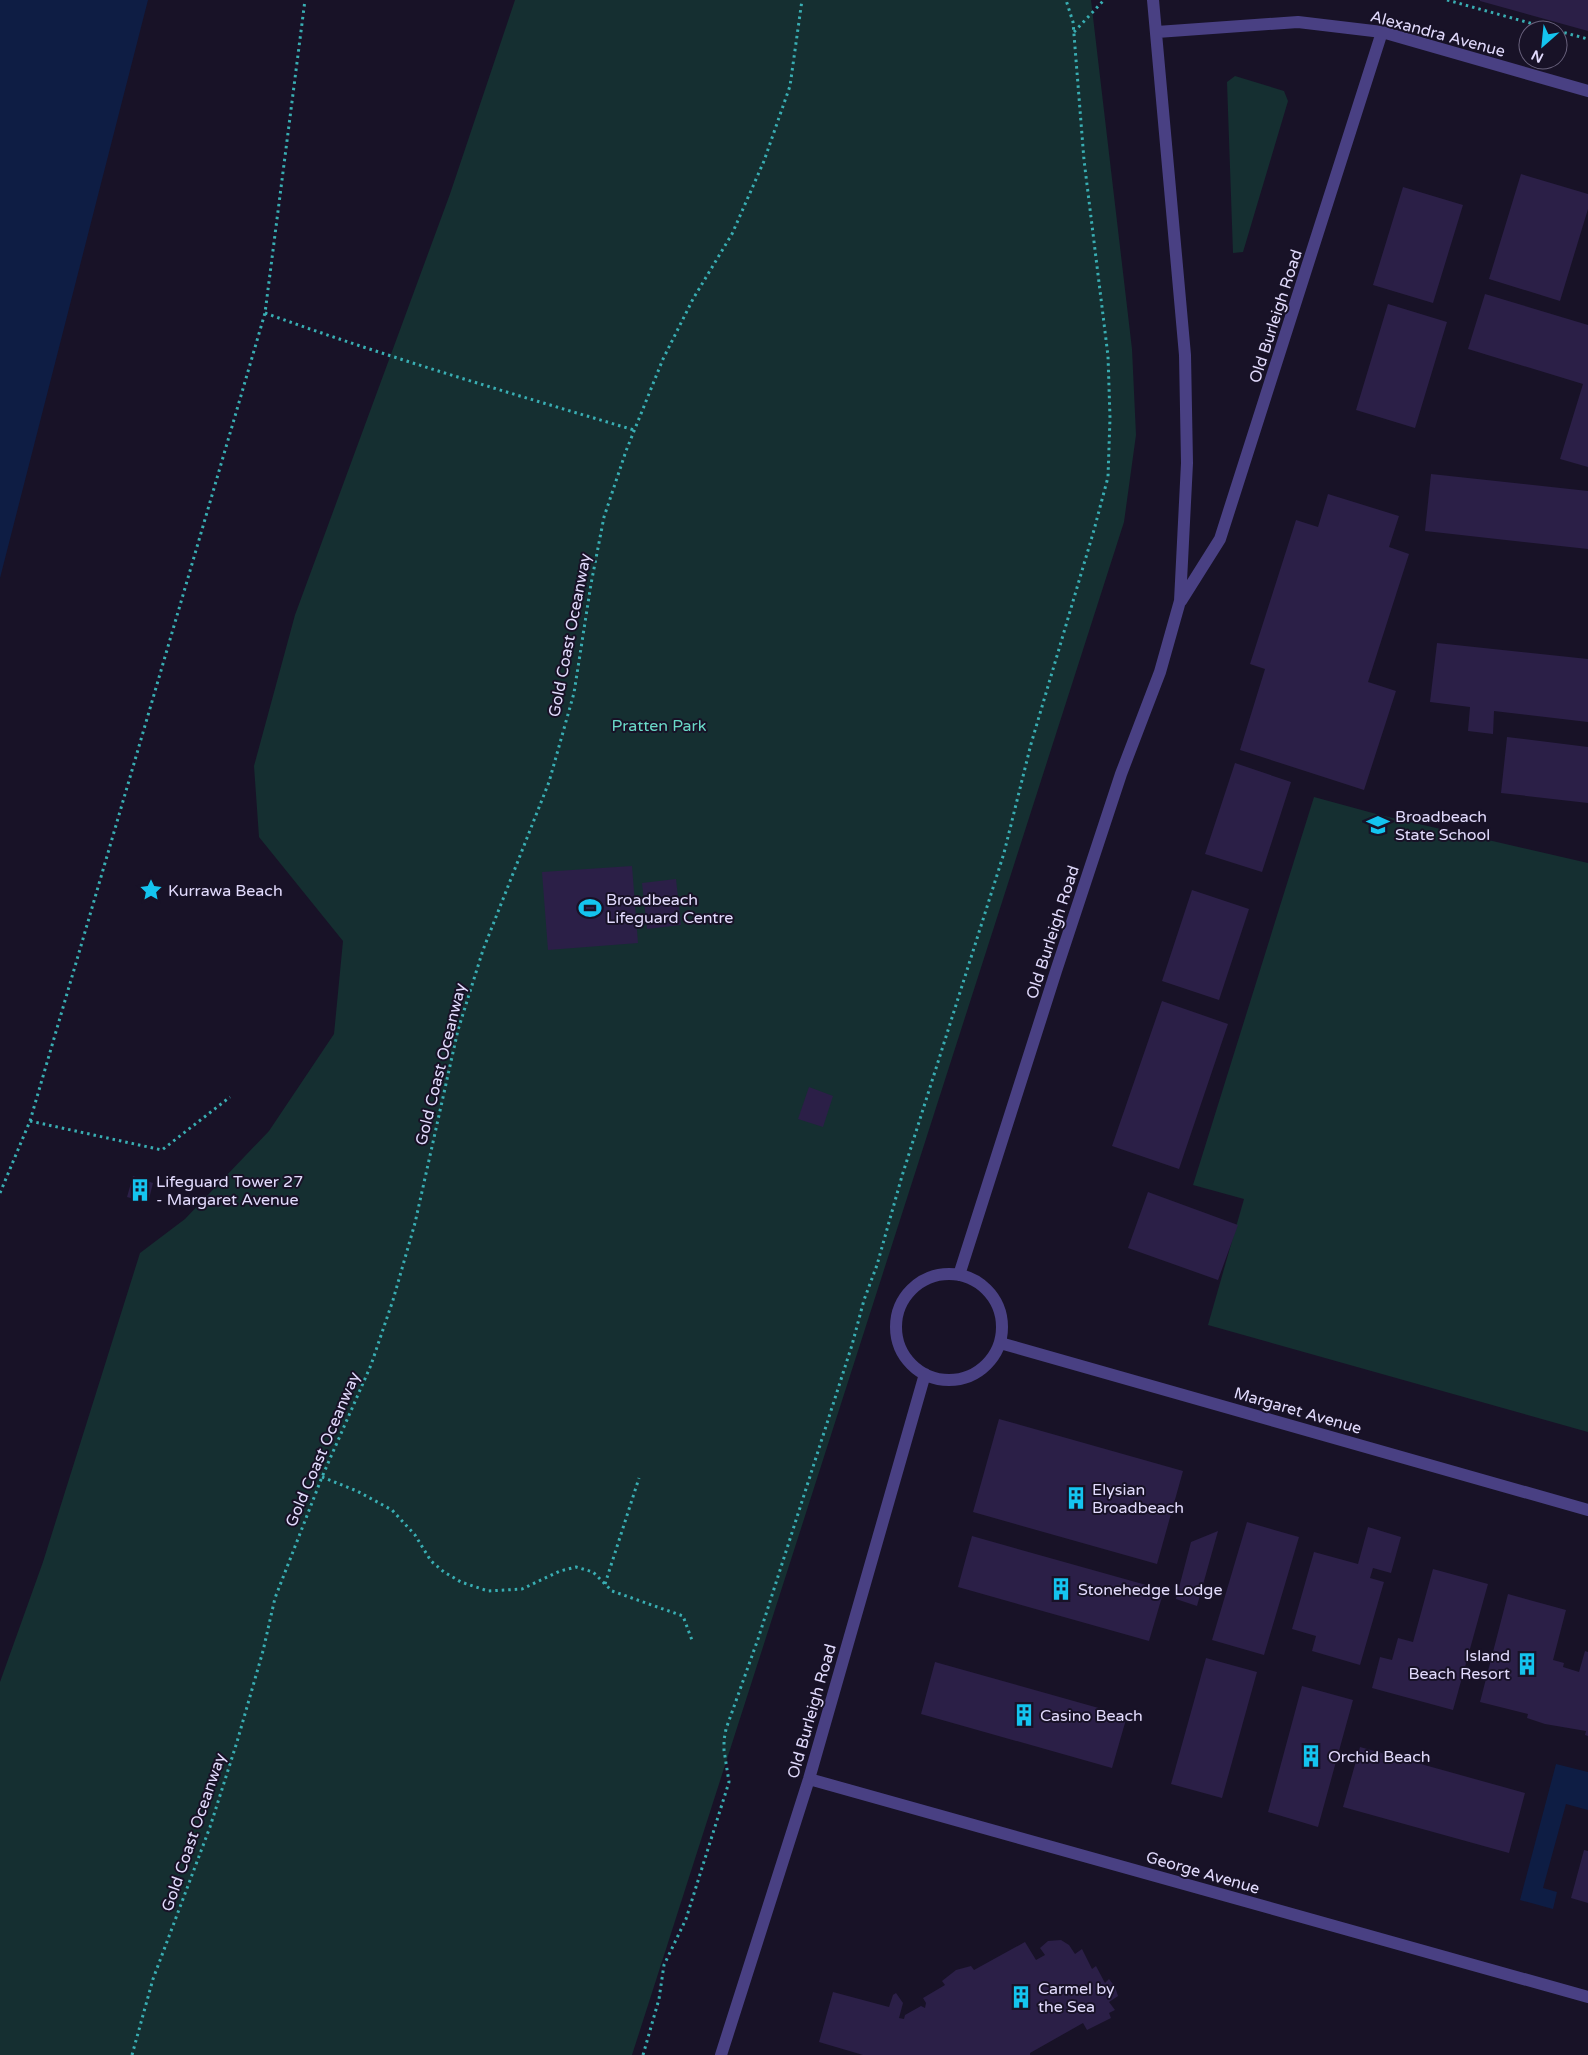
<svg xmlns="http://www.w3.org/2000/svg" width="1588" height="2055" font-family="'Varela Round',sans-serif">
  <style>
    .green { fill: #152f31 }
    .water { fill: #0e1d44 }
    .building { fill: #2b1f47 }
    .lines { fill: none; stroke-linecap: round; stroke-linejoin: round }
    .path { stroke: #39aeb3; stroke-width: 3; stroke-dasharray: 2.5 4; stroke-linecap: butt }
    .minor { stroke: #494083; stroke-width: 12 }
    .labels { text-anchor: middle; stroke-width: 4; stroke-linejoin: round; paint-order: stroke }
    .street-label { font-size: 16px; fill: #e2dbfd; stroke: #181227 }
    .park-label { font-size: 16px; fill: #6ad9c8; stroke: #181227 }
    .poi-label { font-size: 16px; fill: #e2dbfd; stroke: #181227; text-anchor: start }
  </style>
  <rect width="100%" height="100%" fill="#181227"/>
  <path class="green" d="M515,0H1091L1132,349L1136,435L1124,522L632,2055H0V1682L43,1562L140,1253L185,1219L269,1131L334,1034L343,941L259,837L254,766L295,615L450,194Z
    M1235,76L1284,91L1288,101L1243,252L1233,253L1227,82Z
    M1314,797L1380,815L1588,863V1432L1208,1325L1244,1199L1193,1185Z"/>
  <path class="water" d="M0,0H148L0,578Z
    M1556,1764L1588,1772V1810L1566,1804L1543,1888L1557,1892L1553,1909L1520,1900Z"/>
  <path class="building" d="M1588,0V31L1480,1V0Z
    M1521,174L1588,194V209L1560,301L1489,279Z
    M1403,187L1463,205L1433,303L1373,285Z
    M1485,294L1588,325V467L1560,459L1583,384L1468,349Z
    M1388,304L1447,322L1415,428L1356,410Z
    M1431,474L1588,491V549L1425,531Z
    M1328,494L1399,516L1389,547L1409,554L1368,682L1396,691L1364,790L1240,750L1265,669L1250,664L1296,520L1318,527Z
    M1437,643L1588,659V722L1494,711L1493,734L1468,731L1470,707L1430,702Z
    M1507,737L1588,747V803L1501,793Z
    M1235,763L1291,782L1262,872L1205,854Z
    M632,866L638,943L548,950L542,872Z
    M676,879L681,925L647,929L642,883Z
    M1192,890L1249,909L1219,1000L1162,981Z
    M1162,1001L1228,1024L1179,1169L1112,1146Z
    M809,1087L833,1096L823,1127L798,1119Z
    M133,1176L153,1183L148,1203L127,1197Z
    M1148,1192L1238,1225L1218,1280L1128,1248Z
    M999,1419L1183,1471L1157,1564L973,1512Z
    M1247,1522L1299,1537L1264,1655L1212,1640Z
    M1368,1527L1401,1537L1391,1573L1373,1568L1370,1578L1384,1582L1360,1665L1312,1651L1316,1636L1292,1629L1314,1552L1358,1564Z
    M1218,1531L1197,1606L1176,1599L1191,1542Z
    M972,1536L1164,1590L1149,1641L958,1587Z
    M1433,1569L1488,1584L1453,1710L1372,1688L1380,1657L1392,1660L1398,1638L1413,1642Z
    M1508,1594L1566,1610L1553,1660L1564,1663L1563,1667L1579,1672L1585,1651L1588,1652V1736L1585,1735L1586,1731L1545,1724L1527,1718L1528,1714L1480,1702Z
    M1206,1658L1257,1672L1222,1798L1171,1784Z
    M935,1662L1127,1716L1112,1768L921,1714Z
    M1302,1686L1353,1700L1318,1827L1268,1812Z
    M1360,1747L1525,1793L1509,1853L1343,1807Z
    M1584,1850L1588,1851V1903L1571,1898Z
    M1061,1940L1069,1945L1075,1954L1082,1949L1092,1969L1096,1966L1105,1983L1109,1979L1115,1987L1118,1996L1109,2002L1115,2010L1109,2013L1111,2018L1087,2030L1083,2023L1030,2053V2055H863L819,2042L833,1992L889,2007L893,1995L896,1993L903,2003L899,2018L904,2019L905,2015L921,2006L925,2008L926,2003L923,1998L945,1985L942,1981L956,1970L971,1966L974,1970L1025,1942L1036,1960L1045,1955L1040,1948L1048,1941Z"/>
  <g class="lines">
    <path class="path" d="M1447,0L1555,30
      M1558,31L1588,39
      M1074,32L1104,0
      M265,313C386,357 510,393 634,430
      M30,1121L162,1150L230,1097
      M0,1193L30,1121L265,313L305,0
      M322,1477L357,1491L392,1510L415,1535L431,1561L444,1572L461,1582L488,1591L522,1589L560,1571L576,1567L593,1572L612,1591L683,1616L693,1643
      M605,1584L639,1478
      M132,2055L153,1979L210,1827L237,1742L263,1651L275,1598L322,1477L371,1365L393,1300L415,1223L458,1030L483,950L549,782L574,693L591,584L604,517L626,451L663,359L693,299L732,234L764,161L790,86L802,0
      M643,2055L659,1999L664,1965L686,1919L729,1782L724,1750V1740L726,1729L758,1639L852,1345L864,1300L877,1265L902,1176L1004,853L1031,744L1094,530L1108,477L1110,418L1108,356L1084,160L1073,22L1066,0"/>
    <path class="minor" d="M1157,32L1298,22L1382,32L1588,91
      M1181,601L1220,539L1382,32
      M896 1327a53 53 0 1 1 106 0a53 53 0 1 1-106 0Z
      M959,1275L1056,971L1121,774L1160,672L1180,601L1187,463L1185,355L1153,0
      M1000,1343L1588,1510
      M809,1779L1588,1997
      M721,2055L809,1779L925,1374"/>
  </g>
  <defs>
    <symbol id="school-bare" viewBox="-9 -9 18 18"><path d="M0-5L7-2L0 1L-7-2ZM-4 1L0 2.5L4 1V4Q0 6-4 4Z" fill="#14c4ef" stroke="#181227" stroke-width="2.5" paint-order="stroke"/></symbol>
    <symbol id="sight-bare" viewBox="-9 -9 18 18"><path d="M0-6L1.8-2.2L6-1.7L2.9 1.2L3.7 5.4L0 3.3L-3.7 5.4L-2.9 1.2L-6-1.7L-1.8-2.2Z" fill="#14c4ef" stroke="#181227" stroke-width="2.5" paint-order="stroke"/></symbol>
    <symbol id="stadium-bare" viewBox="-9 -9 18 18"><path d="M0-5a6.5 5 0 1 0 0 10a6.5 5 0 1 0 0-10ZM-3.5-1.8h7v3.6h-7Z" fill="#14c4ef" stroke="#181227" stroke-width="2.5" paint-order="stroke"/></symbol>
    <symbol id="building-bare" viewBox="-9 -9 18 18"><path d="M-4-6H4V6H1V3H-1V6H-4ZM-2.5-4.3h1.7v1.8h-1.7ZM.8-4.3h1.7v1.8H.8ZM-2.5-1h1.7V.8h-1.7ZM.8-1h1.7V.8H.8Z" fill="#14c4ef" stroke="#181227" stroke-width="2.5" paint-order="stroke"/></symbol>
  </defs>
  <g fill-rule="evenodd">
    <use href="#school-bare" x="1362" y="809" width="32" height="32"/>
    <use href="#sight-bare" x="135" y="874" width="32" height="32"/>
    <use href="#stadium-bare" x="574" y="892" width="32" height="32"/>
    <use href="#building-bare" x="124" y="1174" width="32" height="32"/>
    <use href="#building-bare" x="1060" y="1482" width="32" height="32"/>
    <use href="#building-bare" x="1045" y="1573" width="32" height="32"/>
    <use href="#building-bare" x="1511" y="1648" width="32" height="32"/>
    <use href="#building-bare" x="1008" y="1699" width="32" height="32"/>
    <use href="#building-bare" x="1295" y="1740" width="32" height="32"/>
    <use href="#building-bare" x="1005" y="1981" width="32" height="32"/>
  </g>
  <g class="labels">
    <g class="street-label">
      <text transform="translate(1438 33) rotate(15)" y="6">Alexandra Avenue</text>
      <text transform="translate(1275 316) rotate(-72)" y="6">Old Burleigh Road</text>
      <text transform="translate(569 635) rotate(-79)" y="6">Gold Coast Oceanway</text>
      <text transform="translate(1052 932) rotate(-72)" y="6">Old Burleigh Road</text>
      <text transform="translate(440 1064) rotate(-76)" y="6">Gold Coast Oceanway</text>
      <text transform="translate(1298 1410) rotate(16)" y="6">Margaret Avenue</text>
      <text transform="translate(322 1449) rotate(-67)" y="6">Gold Coast Oceanway</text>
      <text transform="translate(811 1711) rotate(-74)" y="6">Old Burleigh Road</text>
      <text transform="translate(193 1832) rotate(-71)" y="6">Gold Coast Oceanway</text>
      <text transform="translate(1203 1872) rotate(16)" y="6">George Avenue</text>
    </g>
    <g class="park-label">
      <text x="659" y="731">Pratten Park</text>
    </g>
    <g class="poi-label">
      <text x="1395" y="822">Broadbeach<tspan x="1395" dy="18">State School</tspan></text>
      <text x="168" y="896">Kurrawa Beach</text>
      <text x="606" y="905">Broadbeach<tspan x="606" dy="18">Lifeguard Centre</tspan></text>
      <text x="156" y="1187">Lifeguard Tower 27<tspan x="156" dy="18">- Margaret Avenue</tspan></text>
      <text x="1092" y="1495">Elysian<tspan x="1092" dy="18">Broadbeach</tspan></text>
      <text x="1078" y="1595">Stonehedge Lodge</text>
      <text x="1510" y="1661" text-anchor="end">Island<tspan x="1510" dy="18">Beach Resort</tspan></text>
      <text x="1040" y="1721">Casino Beach</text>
      <text x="1328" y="1762">Orchid Beach</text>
      <text x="1038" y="1994">Carmel by<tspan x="1038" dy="18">the Sea</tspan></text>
    </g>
  </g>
  <g transform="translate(1543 45) rotate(207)"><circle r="24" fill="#181227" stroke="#69627d"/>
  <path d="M0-4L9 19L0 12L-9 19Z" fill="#14c4ef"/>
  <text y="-8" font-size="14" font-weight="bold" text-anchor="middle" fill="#e2dbfd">N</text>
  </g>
</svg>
